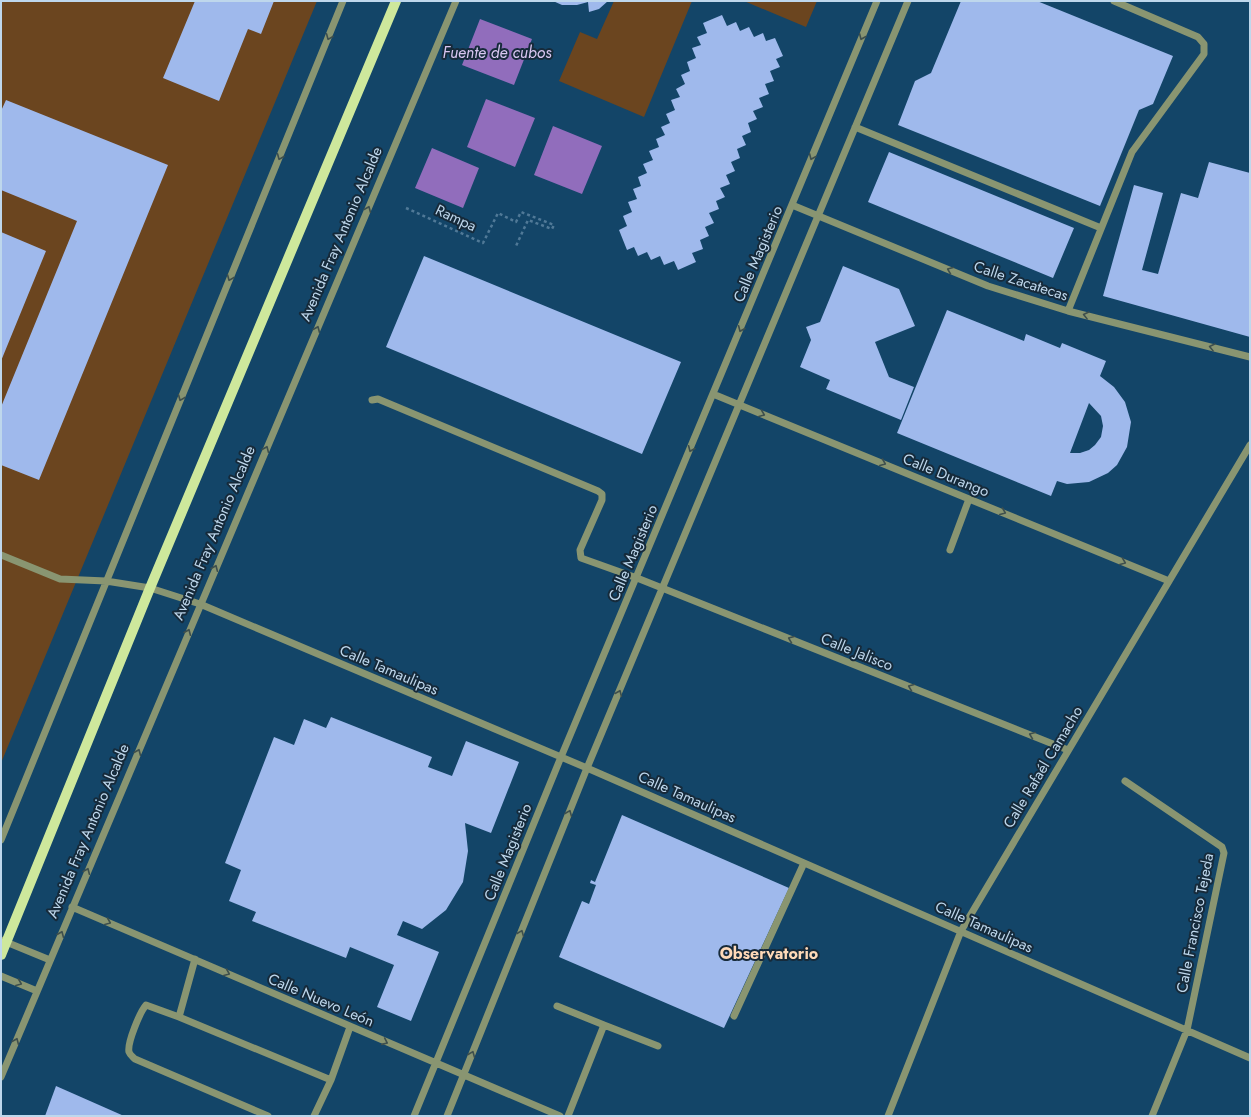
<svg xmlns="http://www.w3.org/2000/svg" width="1251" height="1117" font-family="Jost,sans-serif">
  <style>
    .green { fill: #6b451f }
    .water { fill: #916dbc }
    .building { fill: #9fb9ec; fill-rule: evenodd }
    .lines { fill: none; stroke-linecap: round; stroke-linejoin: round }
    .path { stroke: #507997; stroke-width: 2.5; stroke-dasharray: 3 3; stroke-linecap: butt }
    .minor { stroke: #899571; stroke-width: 7 }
    .major { stroke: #cee89c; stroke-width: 10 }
    .oneway { stroke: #3e4f4d }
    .labels { text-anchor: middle; stroke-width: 4; stroke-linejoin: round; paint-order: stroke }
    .street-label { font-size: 15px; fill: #bed7ec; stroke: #162a3a }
    .water-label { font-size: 16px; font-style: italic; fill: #d8c6f1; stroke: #162a3a }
    .neighbourhood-label { font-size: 16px; font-weight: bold; fill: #fed9b8; stroke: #162a3a }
  </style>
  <rect width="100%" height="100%" fill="#134568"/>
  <path class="green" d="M1,1H317L1,763Z
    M614,1H692L644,117L559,81L580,32L597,39Z
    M744,1H817L806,27Z"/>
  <path class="water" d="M480,19L532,39L514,85L462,65Z
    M486,99L535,118L515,167L467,147Z
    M553,126L602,146L582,194L534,175Z
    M432,148L479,168L463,208L415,188Z"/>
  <path class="building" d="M195,1H274L261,34L248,29L219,101L163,78Z
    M553,1H608L599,9L589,12L588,2L577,5H562Z
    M961,1H1037L1173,56L1153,104L1139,110L1100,206L898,125L915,81L931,73Z
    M722,15L727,26L736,22L740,31L749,27L754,37L763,33L766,41L775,38L783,56L776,59L780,67L770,71L774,81L765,84L769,94L759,98L763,107L753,111L757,119L748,123L751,132L742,136L746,145L737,149L740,158L731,162L735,171L726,175L730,184L720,188L725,197L716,201L719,209L709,213L714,223L705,227L709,236L700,240L703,249L692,253L696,262L678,270L674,261L664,265L660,256L651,260L647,252L638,256L634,247L627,250L619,230L627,226L623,216L632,212L628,202L637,199L633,189L641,186L638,177L647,173L643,164L653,160L649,151L659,147L656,139L665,135L661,127L670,123L666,114L675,110L671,100L680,97L676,89L685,84L681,75L690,71L687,62L696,58L692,48L701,45L697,37L707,33L703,23Z
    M6,100L168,165L39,480L1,465V407L77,221L1,190V111Z
    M889,152L1074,228L1053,278L868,202Z
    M1209,162L1250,173V337L1103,296L1134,185L1163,193L1142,270L1158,274L1181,193L1198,198Z
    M1,232L46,251L1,361Z
    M424,256L681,362L642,454L386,347Z
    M843,266L899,289L915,326L875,342L889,377L914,387L901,420L826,389L830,380L800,367L811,340L806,327L820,322Z
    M947,310L1024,341L1026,334L1060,348L1062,343L1106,361L1100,376L1114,387L1125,402L1131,422L1127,447L1117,465L1108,473L1089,482L1067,484L1057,481L1051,496L897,433ZM1089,403L1101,416L1103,426L1101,437L1095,445L1089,450L1080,453H1070Z
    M331,717L432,757L428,767L452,776L466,741L519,762L491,833L465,823L468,851L463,882L446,910L422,929L403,921L397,935L439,952L411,1021L377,1007L394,965L350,947L346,958L252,921L256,912L229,901L241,870L225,863L274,737L294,745L304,719L326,728Z
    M622,815L789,888L724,1028L559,957L582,901L589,904L596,885L590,883L591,880L595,882Z
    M56,1086L124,1116H45Z"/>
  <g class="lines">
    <path class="path" d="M406,208L483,243L498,213L516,222L521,212L554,225L552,229L528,220L516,246"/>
    <path class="minor" d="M855,127L1101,228
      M792,205L988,286L1068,311L1250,357
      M1068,311L1132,152L1204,54V44L1198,37L1114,1
      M713,394L1169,581
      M372,400L378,399L598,491L602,494V500L580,550L581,558L637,578L1068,750
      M950,550L969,499
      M1,555L60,579L106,581L150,588L200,604L587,768L1250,1058
      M1125,781L1222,847L1224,853L1187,1030L1152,1116
      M1,840L343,1
      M72,907L560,1116
      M1,940L50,960
      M195,959L179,1017L331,1080L350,1027
      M1,976L37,991
      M557,1006L604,1025
      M734,1016L804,863
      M179,1017L146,1005C140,1012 127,1043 129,1052C130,1055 133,1057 135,1059L268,1116
      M1,1077L456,1
      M314,1116L331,1080
      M414,1116L561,757L877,1
      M447,1116L587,768L908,1
      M568,1116L604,1025L658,1046
      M888,1116L961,931L1250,445"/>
    <path class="major" d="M1,955L150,588L396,1"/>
  </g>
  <defs><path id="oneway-chevron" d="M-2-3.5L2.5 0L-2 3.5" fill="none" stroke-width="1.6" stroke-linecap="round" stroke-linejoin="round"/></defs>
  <g class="oneway">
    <use href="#oneway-chevron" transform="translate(329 37) rotate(112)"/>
    <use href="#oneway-chevron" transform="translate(862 37) rotate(113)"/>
    <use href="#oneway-chevron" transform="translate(280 157) rotate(112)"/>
    <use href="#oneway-chevron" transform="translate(812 157) rotate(113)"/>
    <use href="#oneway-chevron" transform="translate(368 209) rotate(-67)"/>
    <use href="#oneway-chevron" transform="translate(950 270) rotate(-158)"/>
    <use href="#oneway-chevron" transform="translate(230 278) rotate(112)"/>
    <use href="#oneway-chevron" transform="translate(1086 315) rotate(-166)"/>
    <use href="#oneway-chevron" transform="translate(317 329) rotate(-67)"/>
    <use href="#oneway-chevron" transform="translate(741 329) rotate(113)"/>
    <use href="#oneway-chevron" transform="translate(1212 347) rotate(-166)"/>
    <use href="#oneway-chevron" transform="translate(181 398) rotate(112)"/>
    <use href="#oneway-chevron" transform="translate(762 414) rotate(22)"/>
    <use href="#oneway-chevron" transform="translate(266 449) rotate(-67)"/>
    <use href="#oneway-chevron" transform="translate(691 449) rotate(113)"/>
    <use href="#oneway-chevron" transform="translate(883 463) rotate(22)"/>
    <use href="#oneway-chevron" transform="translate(1003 512) rotate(22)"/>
    <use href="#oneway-chevron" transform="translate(1123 562) rotate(22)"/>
    <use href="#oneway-chevron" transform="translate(215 568) rotate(-67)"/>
    <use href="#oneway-chevron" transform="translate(188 632) rotate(-67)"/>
    <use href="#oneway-chevron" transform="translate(791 639) rotate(-158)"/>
    <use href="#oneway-chevron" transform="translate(911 687) rotate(-158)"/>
    <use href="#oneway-chevron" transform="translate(619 693) rotate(-67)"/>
    <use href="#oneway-chevron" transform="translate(1032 735) rotate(-158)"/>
    <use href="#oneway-chevron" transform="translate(138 752) rotate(-67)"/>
    <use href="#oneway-chevron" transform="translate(569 813) rotate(-68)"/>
    <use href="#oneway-chevron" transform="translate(87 871) rotate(-67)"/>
    <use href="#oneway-chevron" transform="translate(108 922) rotate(23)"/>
    <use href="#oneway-chevron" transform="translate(521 933) rotate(-68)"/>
    <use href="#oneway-chevron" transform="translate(61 934) rotate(-67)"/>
    <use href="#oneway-chevron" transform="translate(227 973) rotate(23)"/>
    <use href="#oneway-chevron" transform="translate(19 983) rotate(22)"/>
    <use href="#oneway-chevron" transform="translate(16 1041) rotate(-67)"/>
    <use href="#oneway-chevron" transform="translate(385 1042) rotate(24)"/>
    <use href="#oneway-chevron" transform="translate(472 1054) rotate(-68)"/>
  </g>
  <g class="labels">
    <g class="street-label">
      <text transform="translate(456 218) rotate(25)" y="5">Rampa</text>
      <text transform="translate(341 234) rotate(-67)" y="5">Avenida Fray Antonio Alcalde</text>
      <text transform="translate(758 254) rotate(-67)" y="5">Calle Magisterio</text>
      <text transform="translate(1021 281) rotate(18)" y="5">Calle Zacatecas</text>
      <text transform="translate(946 475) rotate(22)" y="5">Calle Durango</text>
      <text transform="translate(214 533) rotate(-67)" y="5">Avenida Fray Antonio Alcalde</text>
      <text transform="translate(633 553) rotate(-67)" y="5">Calle Magisterio</text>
      <text transform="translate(857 652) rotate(22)" y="5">Calle Jalisco</text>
      <text transform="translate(389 670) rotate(23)" y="5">Calle Tamaulipas</text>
      <text transform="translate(1043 767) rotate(-59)" y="5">Calle Rafaél Camacho</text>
      <text transform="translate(687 797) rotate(24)" y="5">Calle Tamaulipas</text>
      <text transform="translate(88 831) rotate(-67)" y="5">Avenida Fray Antonio Alcalde</text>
      <text transform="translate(508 852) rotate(-68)" y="5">Calle Magisterio</text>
      <text transform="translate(1195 923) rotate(-79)" y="5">Calle Francisco Tejeda</text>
      <text transform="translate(984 927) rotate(24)" y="5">Calle Tamaulipas</text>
      <text transform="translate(321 1000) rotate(23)" y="5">Calle Nuevo León</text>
    </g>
    <g class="water-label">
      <text x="497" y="58">Fuente de cubos</text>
    </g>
    <g class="neighbourhood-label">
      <text x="769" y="959">Observatorio</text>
    </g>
  </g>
  <rect width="1251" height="1117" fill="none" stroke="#bed7ec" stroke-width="4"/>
</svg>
